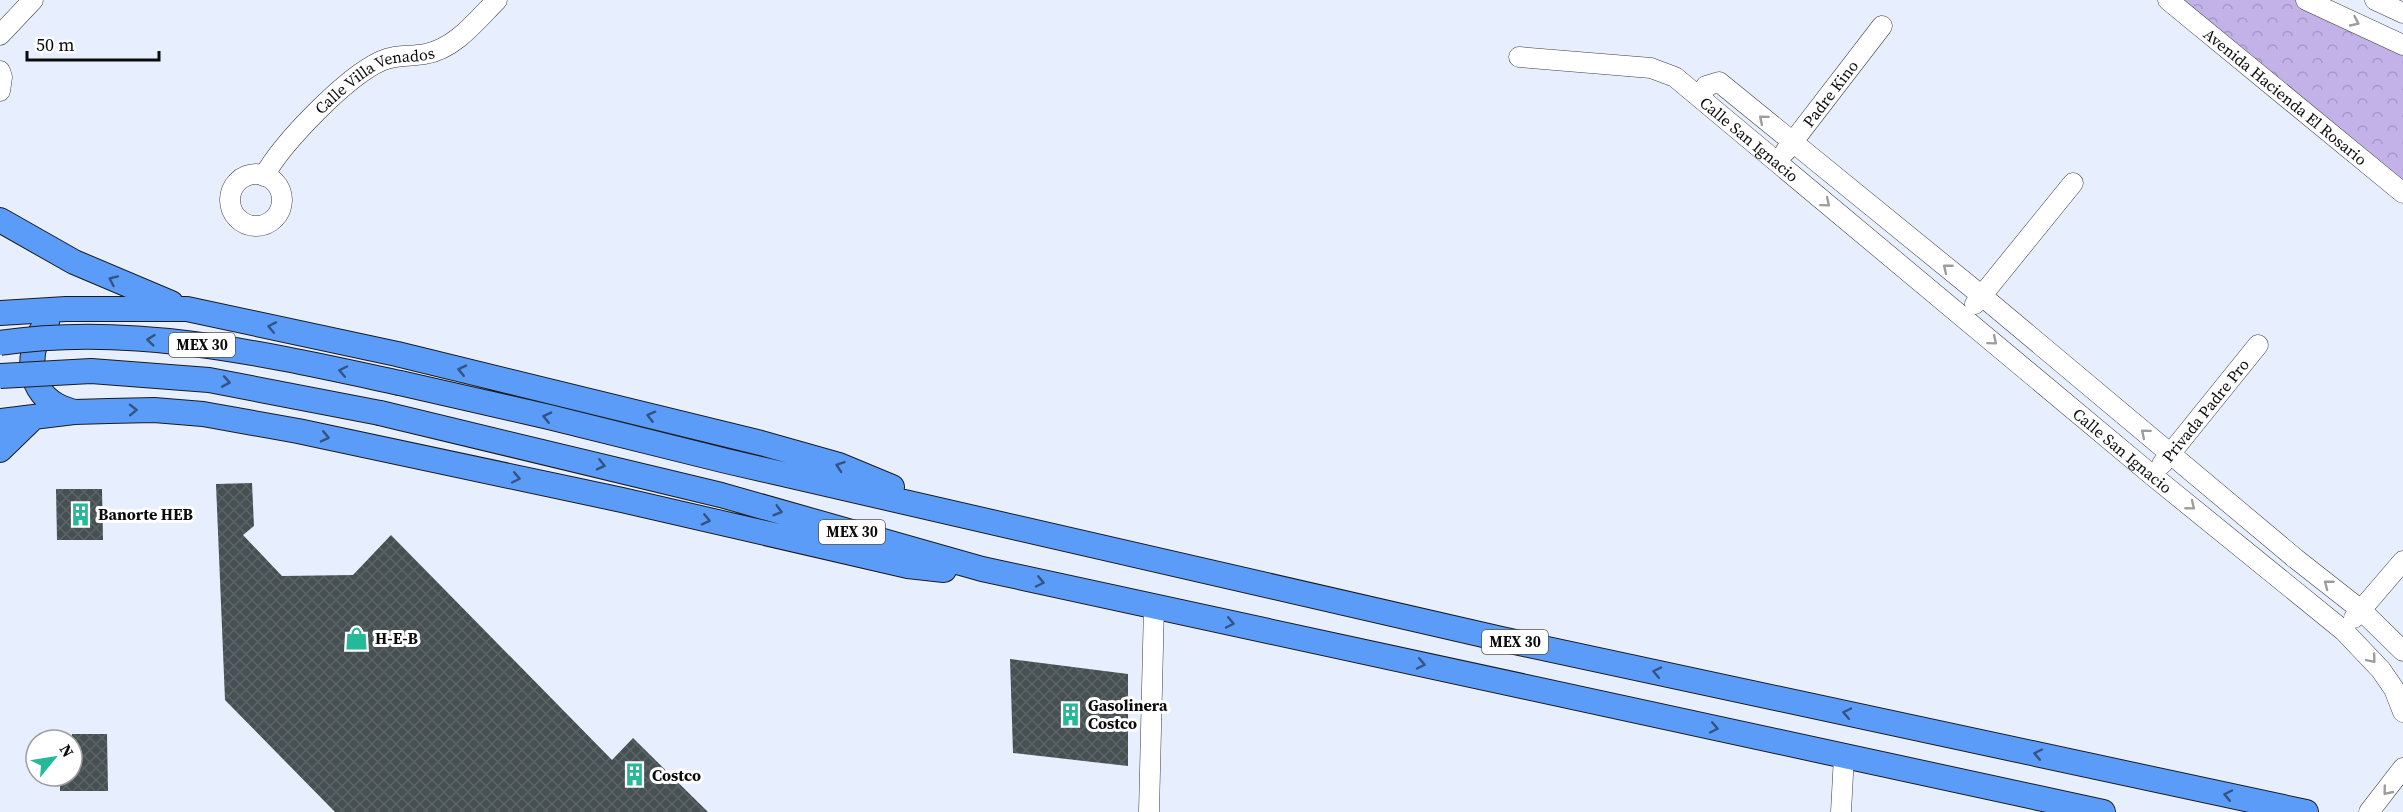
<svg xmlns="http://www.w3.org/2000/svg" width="2403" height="812" font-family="'Source Serif 4',serif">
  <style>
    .park { fill: url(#park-crowns) }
    .building { fill: url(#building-cross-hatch) }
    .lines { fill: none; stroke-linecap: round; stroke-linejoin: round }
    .minor-casing { stroke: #3d3d3d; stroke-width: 21 }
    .major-casing { stroke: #1b1b1b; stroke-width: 26 }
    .minor { stroke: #fff; stroke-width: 20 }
    .major { stroke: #5c9cf9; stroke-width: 24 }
    .major-bridge-casing { stroke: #1b1b1b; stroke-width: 26; stroke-linecap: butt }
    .major-bridge { stroke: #5c9cf9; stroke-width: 24 }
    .oneway { stroke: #9d9d9d }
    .oneway2 { stroke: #335382 }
    .labels { text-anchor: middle; stroke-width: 6; stroke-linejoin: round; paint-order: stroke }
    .shield { fill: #fff; stroke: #545454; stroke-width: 1.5 }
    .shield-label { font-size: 15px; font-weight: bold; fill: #0a0a0a }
    .street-label { font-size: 16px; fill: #0a0a0a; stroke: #fff }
    .poi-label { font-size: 16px; font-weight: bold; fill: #0a0a0a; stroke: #fff; text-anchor: start }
  </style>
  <defs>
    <pattern id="park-crowns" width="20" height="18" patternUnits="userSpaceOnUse" patternTransform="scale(1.5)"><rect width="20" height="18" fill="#c3b2e8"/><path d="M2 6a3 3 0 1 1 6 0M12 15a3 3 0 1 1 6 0" fill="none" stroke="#a698c6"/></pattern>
    <pattern id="building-cross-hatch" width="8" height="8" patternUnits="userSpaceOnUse" patternTransform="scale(1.5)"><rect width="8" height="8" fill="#465052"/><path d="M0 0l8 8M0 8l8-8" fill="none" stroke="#5c6466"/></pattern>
  </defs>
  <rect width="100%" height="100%" fill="#e7efff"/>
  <path class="park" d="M2180,0H2298L2403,51V183Z"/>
  <path class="building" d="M252,483L254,526L243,535L282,576L353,575L391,535L612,760L633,738L708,812H335L225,700L216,484Z
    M56,489H102L103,540H57Z
    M1010,659L1128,674V766L1013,753Z
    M72,734H107L108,791H60V776H72Z"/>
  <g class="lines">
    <defs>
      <g id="minor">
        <path id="s1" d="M2168,0L2403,193"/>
        <path d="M2306,0L2403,45"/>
        <path d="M2375,0L2403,13"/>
        <path d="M0,35L33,0"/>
        <path id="s2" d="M1519,57L1651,68L1675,77L2153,476L2344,631L2381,670L2394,689L2403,712"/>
        <path d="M0,71L2,77L0,91"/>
        <path d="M1701,98L1706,86L1719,82L1982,296L2296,559L2361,610L2403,651"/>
        <path id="s3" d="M1785,152L1882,26"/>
        <circle cx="256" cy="200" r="26"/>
        <path id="s4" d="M264,176C283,142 346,77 381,61C396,54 410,57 425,54C455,49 477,20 497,0"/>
        <path d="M1975,304L2073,183"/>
        <path id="s5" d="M2162,464L2258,345"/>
        <path d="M2354,618L2403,561"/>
        <path d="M1149,812L1154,606"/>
        <path d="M1841,812L1844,756"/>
        <path d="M2369,812L2403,768"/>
      </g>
      <path id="major" d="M0,220L74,262L171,303
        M0,313L66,309H187L397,354L761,443L839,465L892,487
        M47,323C27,347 25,387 56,405C61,408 68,410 74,412
        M400,383L549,417L726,461L1501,639L2306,812
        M380,413L721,495L982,569L2103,812
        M0,421L74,412L109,411L154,410L203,414L298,431L622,500L908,566L944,570
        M0,450L34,417"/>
    </defs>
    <use href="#minor" class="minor-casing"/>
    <use href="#major" class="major-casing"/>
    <use href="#minor" class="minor"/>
    <use href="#major" class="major"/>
    <defs>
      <path id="major-bridge" d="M0,343C134,323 269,355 400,383
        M0,376L91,371L209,380L380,413"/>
    </defs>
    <use href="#major-bridge" class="major-bridge-casing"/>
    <use href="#major-bridge" class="major-bridge"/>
  </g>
  <defs><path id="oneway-chevron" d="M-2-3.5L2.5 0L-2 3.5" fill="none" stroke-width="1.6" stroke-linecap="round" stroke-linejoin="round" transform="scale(1.5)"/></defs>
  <g class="oneway">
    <use href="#oneway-chevron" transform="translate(2355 22) rotate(25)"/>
    <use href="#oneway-chevron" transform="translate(1763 119) rotate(-140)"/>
    <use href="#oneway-chevron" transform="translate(1826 203) rotate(40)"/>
    <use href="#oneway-chevron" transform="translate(1947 268) rotate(-141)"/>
    <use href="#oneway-chevron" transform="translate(1993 341) rotate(40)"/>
    <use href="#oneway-chevron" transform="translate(2145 433) rotate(-140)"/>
    <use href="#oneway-chevron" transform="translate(2191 506) rotate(39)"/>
    <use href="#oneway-chevron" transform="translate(2328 584) rotate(-142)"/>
    <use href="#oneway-chevron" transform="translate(2372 659) rotate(50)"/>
    <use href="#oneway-chevron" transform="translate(2387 791) rotate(129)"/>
  </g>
  <g class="oneway2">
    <use href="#oneway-chevron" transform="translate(113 280) rotate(-156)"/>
    <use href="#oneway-chevron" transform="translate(272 327) rotate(-169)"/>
    <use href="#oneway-chevron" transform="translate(151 340) rotate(-174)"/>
    <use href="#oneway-chevron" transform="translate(462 370) rotate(-167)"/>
    <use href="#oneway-chevron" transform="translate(343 371) rotate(-168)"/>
    <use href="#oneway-chevron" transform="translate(226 382) rotate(10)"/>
    <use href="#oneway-chevron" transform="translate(133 410) rotate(-1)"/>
    <use href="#oneway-chevron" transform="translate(651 416) rotate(-166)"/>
    <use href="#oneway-chevron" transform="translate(547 417) rotate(-167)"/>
    <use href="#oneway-chevron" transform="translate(325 437) rotate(13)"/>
    <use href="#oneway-chevron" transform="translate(601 465) rotate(14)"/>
    <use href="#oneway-chevron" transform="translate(840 466) rotate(-161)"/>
    <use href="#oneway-chevron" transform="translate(516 478) rotate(12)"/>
    <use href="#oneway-chevron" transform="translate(778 511) rotate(16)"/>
    <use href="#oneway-chevron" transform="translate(706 520) rotate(13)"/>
    <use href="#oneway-chevron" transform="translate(1040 582) rotate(12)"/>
    <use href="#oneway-chevron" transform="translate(1230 623) rotate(12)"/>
    <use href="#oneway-chevron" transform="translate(1421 664) rotate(12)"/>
    <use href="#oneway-chevron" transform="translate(1657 672) rotate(-168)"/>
    <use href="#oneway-chevron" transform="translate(1847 713) rotate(-168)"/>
    <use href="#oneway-chevron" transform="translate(1714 728) rotate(12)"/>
    <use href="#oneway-chevron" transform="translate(2038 754) rotate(-168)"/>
    <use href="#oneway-chevron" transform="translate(2228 795) rotate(-168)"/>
  </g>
  <defs>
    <symbol id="building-bare" viewBox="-9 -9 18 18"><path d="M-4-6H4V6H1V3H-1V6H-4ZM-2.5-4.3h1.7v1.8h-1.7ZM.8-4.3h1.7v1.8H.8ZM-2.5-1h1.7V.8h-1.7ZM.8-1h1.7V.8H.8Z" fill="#23b999" stroke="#fff" stroke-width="2.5" paint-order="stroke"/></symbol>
    <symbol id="shop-bare" viewBox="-9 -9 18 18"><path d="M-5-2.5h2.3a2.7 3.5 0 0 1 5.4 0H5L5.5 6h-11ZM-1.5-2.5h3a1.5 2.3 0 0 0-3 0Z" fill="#23b999" stroke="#fff" stroke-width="2.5" paint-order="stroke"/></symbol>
  </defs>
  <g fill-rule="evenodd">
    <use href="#building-bare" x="64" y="498" width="33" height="33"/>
    <use href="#shop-bare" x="340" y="622" width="33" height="33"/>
    <use href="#building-bare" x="1054" y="698" width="33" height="33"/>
    <use href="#building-bare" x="618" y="758" width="33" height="33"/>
  </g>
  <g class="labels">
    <g class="shield">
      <rect x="169" y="333" width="66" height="24" rx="4.5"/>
      <rect x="819" y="520" width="66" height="24" rx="4.5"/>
      <rect x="1482" y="630" width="66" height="24" rx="4.5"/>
    </g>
    <g class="shield-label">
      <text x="202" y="350">MEX 30</text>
      <text x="852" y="537">MEX 30</text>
      <text x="1515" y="647">MEX 30</text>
    </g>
    <g class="street-label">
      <text dy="6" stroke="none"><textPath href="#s4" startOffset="152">Calle Villa Venados</textPath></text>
      <text dy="6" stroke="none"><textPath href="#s3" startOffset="74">Padre Kino</textPath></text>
      <text dy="6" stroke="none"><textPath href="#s1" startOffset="152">Avenida Hacienda El Rosario</textPath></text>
      <text dy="6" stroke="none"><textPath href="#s2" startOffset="255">Calle San Ignacio</textPath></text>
      <text dy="6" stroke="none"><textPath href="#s5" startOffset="69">Privada Padre Pro</textPath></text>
      <text dy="6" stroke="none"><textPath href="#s2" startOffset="741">Calle San Ignacio</textPath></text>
    </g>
    <g class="poi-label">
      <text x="98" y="520">Banorte HEB</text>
      <text x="375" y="644">H-E-B</text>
      <text x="1088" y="711">Gasolinera<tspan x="1088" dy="18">Costco</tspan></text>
      <text x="652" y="781">Costco</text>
    </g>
  </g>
  <g transform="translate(54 758) rotate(60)"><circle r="28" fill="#ffffff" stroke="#9d9d9d" stroke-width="1.5"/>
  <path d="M0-4.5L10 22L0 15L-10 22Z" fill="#23b999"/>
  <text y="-9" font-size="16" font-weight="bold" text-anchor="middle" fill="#0a0a0a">N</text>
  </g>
  <path d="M27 51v9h132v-9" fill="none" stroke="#0a0a0a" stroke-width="3"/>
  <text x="36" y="51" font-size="18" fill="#0a0a0a" stroke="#ffffff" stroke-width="4.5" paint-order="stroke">50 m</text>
</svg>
